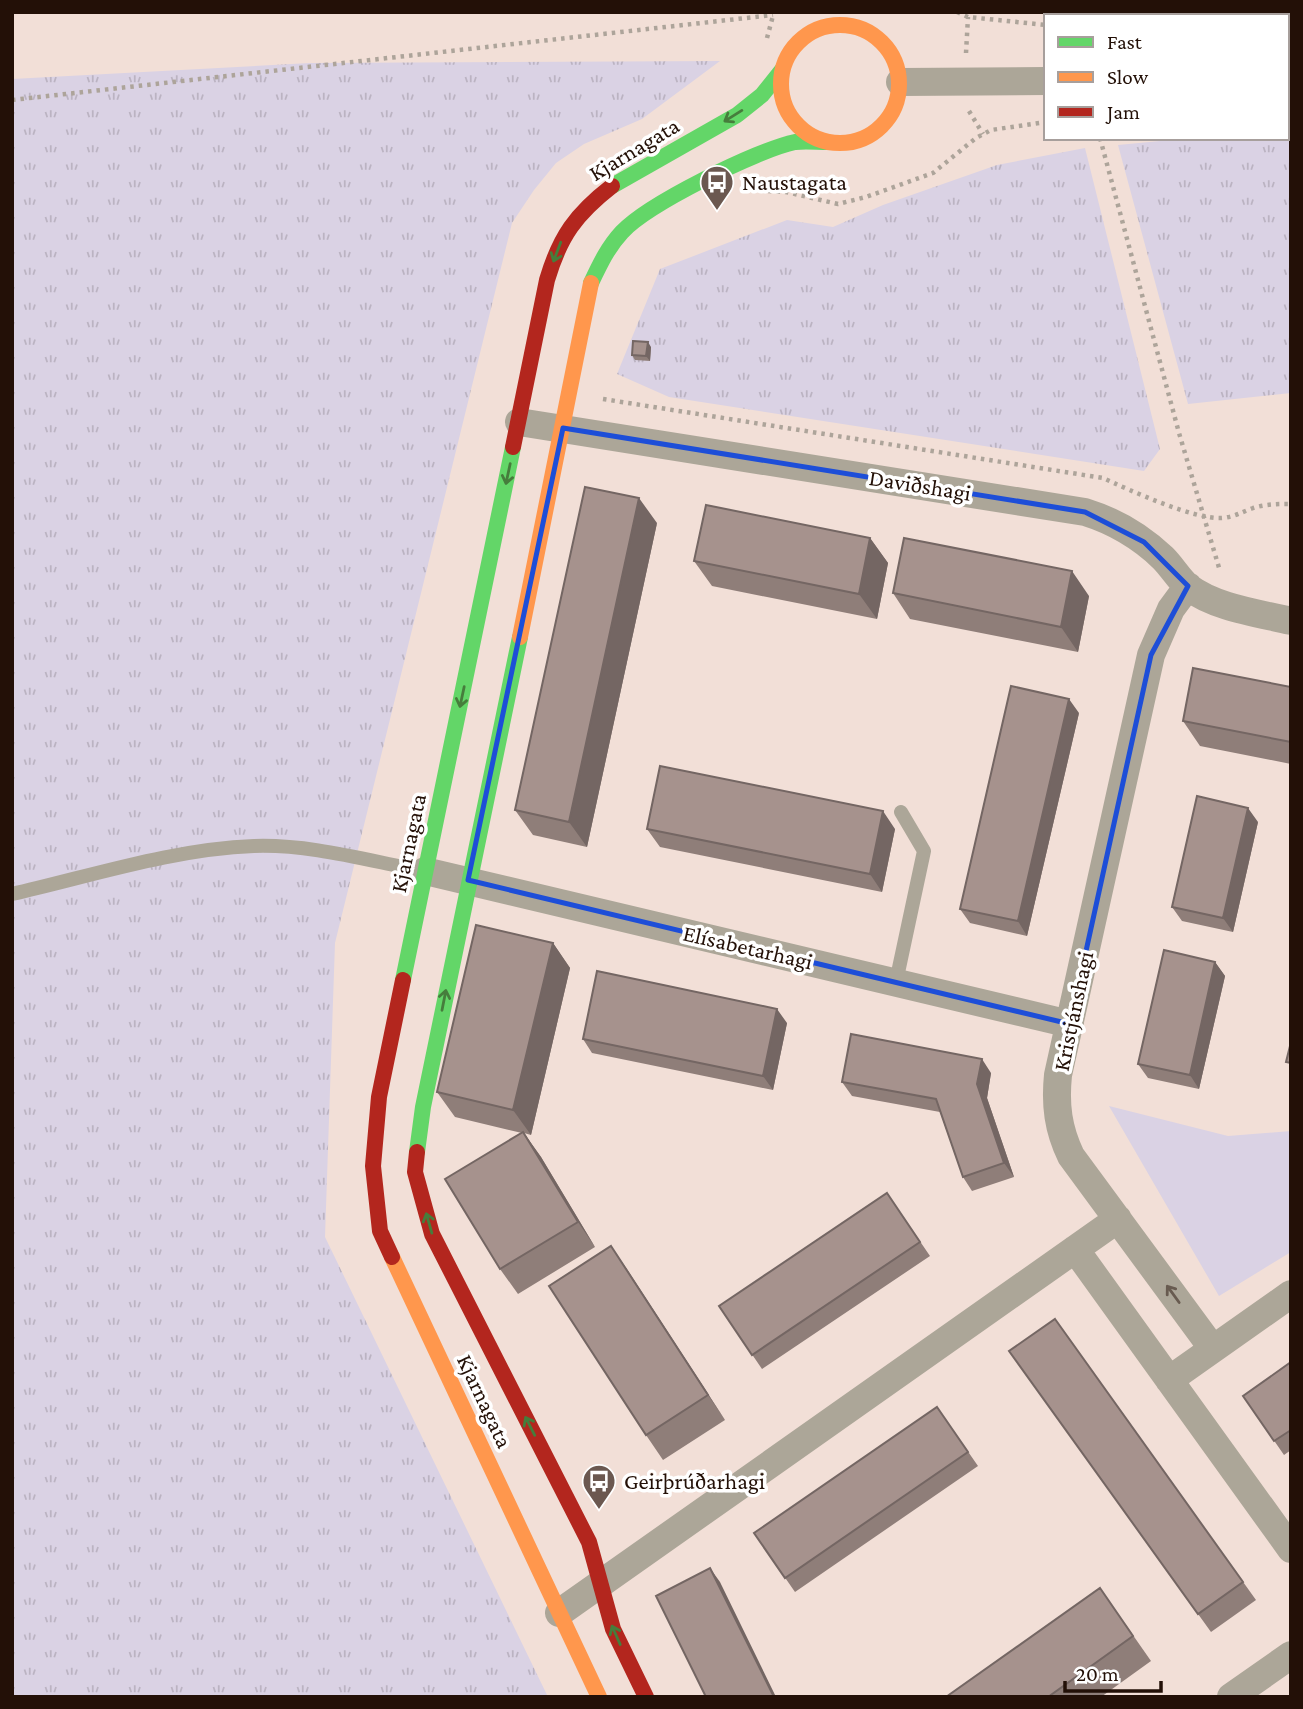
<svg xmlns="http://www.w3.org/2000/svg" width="1303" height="1709" font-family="'Crimson Pro',serif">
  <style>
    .grass { fill: url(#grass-tufts) }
    .park { fill: #dad2e4 }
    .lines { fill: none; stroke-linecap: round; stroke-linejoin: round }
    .path { stroke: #ada49a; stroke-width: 4.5; stroke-dasharray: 3.5 5; stroke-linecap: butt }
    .lane { stroke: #aca698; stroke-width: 14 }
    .street { stroke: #aca698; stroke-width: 28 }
    .fast { stroke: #63d668; stroke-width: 16 }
    .slow { stroke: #ff974d; stroke-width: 16 }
    .jam { stroke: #b3261e; stroke-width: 16 }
    .wall { fill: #8f7e79 }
    .shaded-wall { fill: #746663 }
    .building { fill: #a6928d; stroke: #746663; stroke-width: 2 }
    .oneway { stroke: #467d3c }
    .oneway2 { stroke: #685b50 }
    .marked { fill: none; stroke: #1d4ed8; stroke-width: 5; stroke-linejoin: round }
    .labels { text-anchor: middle; stroke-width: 7; stroke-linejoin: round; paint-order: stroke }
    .street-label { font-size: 23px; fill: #231007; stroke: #fff }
    .poi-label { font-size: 23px; fill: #231007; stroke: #fff; text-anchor: start }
  </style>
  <defs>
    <pattern id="grass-tufts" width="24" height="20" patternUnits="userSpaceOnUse" patternTransform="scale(1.75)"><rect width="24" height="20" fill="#dad2e4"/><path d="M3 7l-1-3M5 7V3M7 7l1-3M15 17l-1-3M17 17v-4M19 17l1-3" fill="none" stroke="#bbb3c2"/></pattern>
  </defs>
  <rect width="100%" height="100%" fill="#f2dfd7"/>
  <path class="grass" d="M720,61L642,119L584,144L556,163L534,190L512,223L335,943L325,1237L548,1697H12V79L310,63Z
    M1291,115V393L1188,404L1118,145L1191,138H1287V116Z
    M1085,148L1160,449L1144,471L669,397L617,374L660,269L787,220L833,227L883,205L997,165Z"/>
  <path class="park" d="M1109,1106L1228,1136L1291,1131V1252L1219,1296Z"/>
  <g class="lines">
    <path class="path" d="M957,12L968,17L1046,25
      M1221,16L1239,12
      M767,38L774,12
      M966,53L968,17
      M1287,95L1291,94
      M12,100L773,15
      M969,111L983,134
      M1100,138L1179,433L1220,571
      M768,191L786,192L838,204L866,197L933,173L976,138L991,130L1046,122
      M603,399L1103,478C1129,490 1195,520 1222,518C1234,517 1242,512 1253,508C1266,504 1278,504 1291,504"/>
    <path class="lane" d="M12,894C91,876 173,849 254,846C311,844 369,861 424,871
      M896,982L924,851L901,812"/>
    <path class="street" d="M1287,52L1291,50
      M900,82L1046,81
      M519,422L1085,512C1114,521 1141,537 1163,558C1172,567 1179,579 1188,587C1216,608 1258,613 1291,621
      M1188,586L1171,609L1151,655L1058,1075C1055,1105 1058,1129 1071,1156L1213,1349
      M425,871L1070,1024
      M1075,1249L1291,1549
      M1169,1380L1291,1294
      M559,1613L1118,1219
      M1231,1697L1291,1655"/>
    <path class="fast" d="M612,186L737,115L762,95L782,70
      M591,283C600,264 608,247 622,232C648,204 757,150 795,142C805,141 817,142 827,142
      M403,980L513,447
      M417,1152L423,1107L520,637"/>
    <path class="slow" d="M781 84a59 59 0 1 1 118 0a59 59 0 1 1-118 0Z
      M520,637L591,283
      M392,1257L599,1697"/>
    <path class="jam" d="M513,447L547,280C560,236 576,214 612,186
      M417,1152L415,1172L432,1234L589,1542L613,1629L646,1697
      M392,1257L380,1231L373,1166L379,1097L403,980"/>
  </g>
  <path class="wall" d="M651,347L650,361L635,360L632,355Z
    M657,523L587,847L533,835L515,810Z
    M870,538L888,563L877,619L712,586L694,561Z
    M893,593L1089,596L1078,652L910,619Z
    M1291,687V764L1200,746L1183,721Z
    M1079,713L1027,936L970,923L960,909Z
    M1258,822L1233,932L1182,921L1172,907Z
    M647,829H895L882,892L660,847Z
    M553,943L570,968L531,1135L524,1133L541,1157L595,1247L518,1294L500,1269L522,1133L455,1117L437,1092Z
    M1215,962L1225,976L1199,1089L1148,1078L1138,1064Z
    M787,1023L773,1090L592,1053L583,1039Z
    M991,1073L987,1098L1014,1177L972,1191L963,1177L940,1112L852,1096L842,1082Z
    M887,1193L930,1256L762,1369L719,1306Z
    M611,1246L628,1271L725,1420L663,1460L646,1435Z
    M1055,1319L1256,1600L1211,1632L1009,1351Z
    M1291,1362V1450L1284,1455L1243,1396Z
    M937,1407L978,1466L795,1592L754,1533Z
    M1100,1588L1151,1661L1101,1697H946Z"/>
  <path class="shaded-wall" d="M648,342L651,347L650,361L646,356Z
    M639,498L657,523L587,847L569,822Z
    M870,538L888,563L877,619L859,594Z
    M1072,571L1089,596L1078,652L1061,627Z
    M1069,699L1079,713L1027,936L1018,921Z
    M1248,808L1258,822L1233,932L1223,918Z
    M883,811L895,829L882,892L870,874Z
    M553,943L570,968L531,1135L513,1110Z
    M1215,962L1225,976L1199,1089L1190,1075Z
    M777,1009L787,1023L773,1090L763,1076Z
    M982,1059L991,1073L987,1098L1014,1177L1004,1163L977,1084Z
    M523,1132L541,1157L595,1247L578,1222Z
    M611,1246L628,1271L725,1420L708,1395Z
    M710,1568L720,1582L776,1697H774Z"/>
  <path class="building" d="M633,341L648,342L646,356L632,355Z
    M585,487L639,498L569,822L515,810Z
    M706,505L870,538L859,594L694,561Z
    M904,538L1072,571L1061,627L893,593Z
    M1193,668L1291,687V742L1183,721Z
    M1011,686L1069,699L1018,921L960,909Z
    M660,766L883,811L870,874L647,829Z
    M1197,796L1248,808L1223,918L1172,907Z
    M476,925L553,943L513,1110L437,1092Z
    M1164,950L1215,962L1190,1075L1138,1064Z
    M597,971L777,1009L763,1076L583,1039Z
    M851,1034L982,1059L977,1084L1004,1163L963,1177L936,1099L842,1082Z
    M1291,1042V1063L1286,1062Z
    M523,1132L578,1222L500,1269L445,1179Z
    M887,1193L920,1242L752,1355L719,1306Z
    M611,1246L708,1395L646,1435L549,1286Z
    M1055,1319L1243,1582L1198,1614L1009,1351Z
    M1291,1362V1430L1274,1441L1243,1396Z
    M937,1407L968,1452L785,1578L754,1533Z
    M710,1568L774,1697H706L656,1596Z
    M1100,1588L1133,1636L1048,1697H946Z"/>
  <defs><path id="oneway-shaft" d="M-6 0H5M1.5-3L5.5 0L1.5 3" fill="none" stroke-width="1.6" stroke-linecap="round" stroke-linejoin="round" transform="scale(1.75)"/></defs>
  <g class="oneway">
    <use href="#oneway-shaft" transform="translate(733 116) rotate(148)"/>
    <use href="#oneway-shaft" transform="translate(557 252) rotate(111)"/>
    <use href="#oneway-shaft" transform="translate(508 474) rotate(102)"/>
    <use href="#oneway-shaft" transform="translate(462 697) rotate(102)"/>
    <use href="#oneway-shaft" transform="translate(444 1000) rotate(-79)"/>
    <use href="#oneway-shaft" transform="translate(429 1223) rotate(-106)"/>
    <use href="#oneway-shaft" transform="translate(530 1426) rotate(-117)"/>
    <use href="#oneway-shaft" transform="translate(616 1635) rotate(-114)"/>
  </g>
  <use class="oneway2" href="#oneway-shaft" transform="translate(1173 1294) rotate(-126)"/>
  <path class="marked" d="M563,428L1085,512L1144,542L1188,586L1151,655L1070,1024L468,880Z"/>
  <defs>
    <symbol id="bus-pin" viewBox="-11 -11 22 30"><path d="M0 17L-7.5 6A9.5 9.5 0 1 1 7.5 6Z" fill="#6b5850" stroke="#fff"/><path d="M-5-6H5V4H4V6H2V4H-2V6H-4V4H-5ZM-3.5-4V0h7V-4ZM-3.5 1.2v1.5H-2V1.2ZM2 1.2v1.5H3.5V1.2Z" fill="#fff"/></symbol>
  </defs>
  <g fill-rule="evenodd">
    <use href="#bus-pin" x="698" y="163" width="38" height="52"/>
    <use href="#bus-pin" x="580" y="1462" width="38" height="52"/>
  </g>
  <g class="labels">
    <g class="street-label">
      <text transform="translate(634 149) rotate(-31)" y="8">Kjarnagata</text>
      <text transform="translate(920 485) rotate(9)" y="8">Daviðshagi</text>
      <text transform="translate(408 843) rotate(-78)" y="8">Kjarnagata</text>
      <text transform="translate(748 947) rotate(13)" y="8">Elísabetarhagi</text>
      <text transform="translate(1073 1011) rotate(-78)" y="8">Kristjánshagi</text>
      <text transform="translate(485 1401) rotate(65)" y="8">Kjarnagata</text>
    </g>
    <g class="poi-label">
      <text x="742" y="190">Naustagata</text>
      <text x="624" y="1489">Geirþrúðarhagi</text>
    </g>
  </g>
  <rect width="1303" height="1709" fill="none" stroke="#231007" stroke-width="28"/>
  <rect x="1044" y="14" width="245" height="126" fill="#ffffff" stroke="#a79f9c" stroke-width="2"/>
  <rect x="1058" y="37" width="35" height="10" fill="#63d668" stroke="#a79f9c" stroke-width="2"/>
  <text x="1107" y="49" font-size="21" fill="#231007">Fast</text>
  <rect x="1058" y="72" width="35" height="10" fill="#ff974d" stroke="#a79f9c" stroke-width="2"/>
  <text x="1107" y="84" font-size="21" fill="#231007">Slow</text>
  <rect x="1058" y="107" width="35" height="10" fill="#b3261e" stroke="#a79f9c" stroke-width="2"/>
  <text x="1107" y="119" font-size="21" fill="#231007">Jam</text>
  <path d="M1065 1681v10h96v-10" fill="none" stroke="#231007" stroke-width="3.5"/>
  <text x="1076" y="1681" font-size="21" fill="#231007" stroke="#ffffff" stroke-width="5" paint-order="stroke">20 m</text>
</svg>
